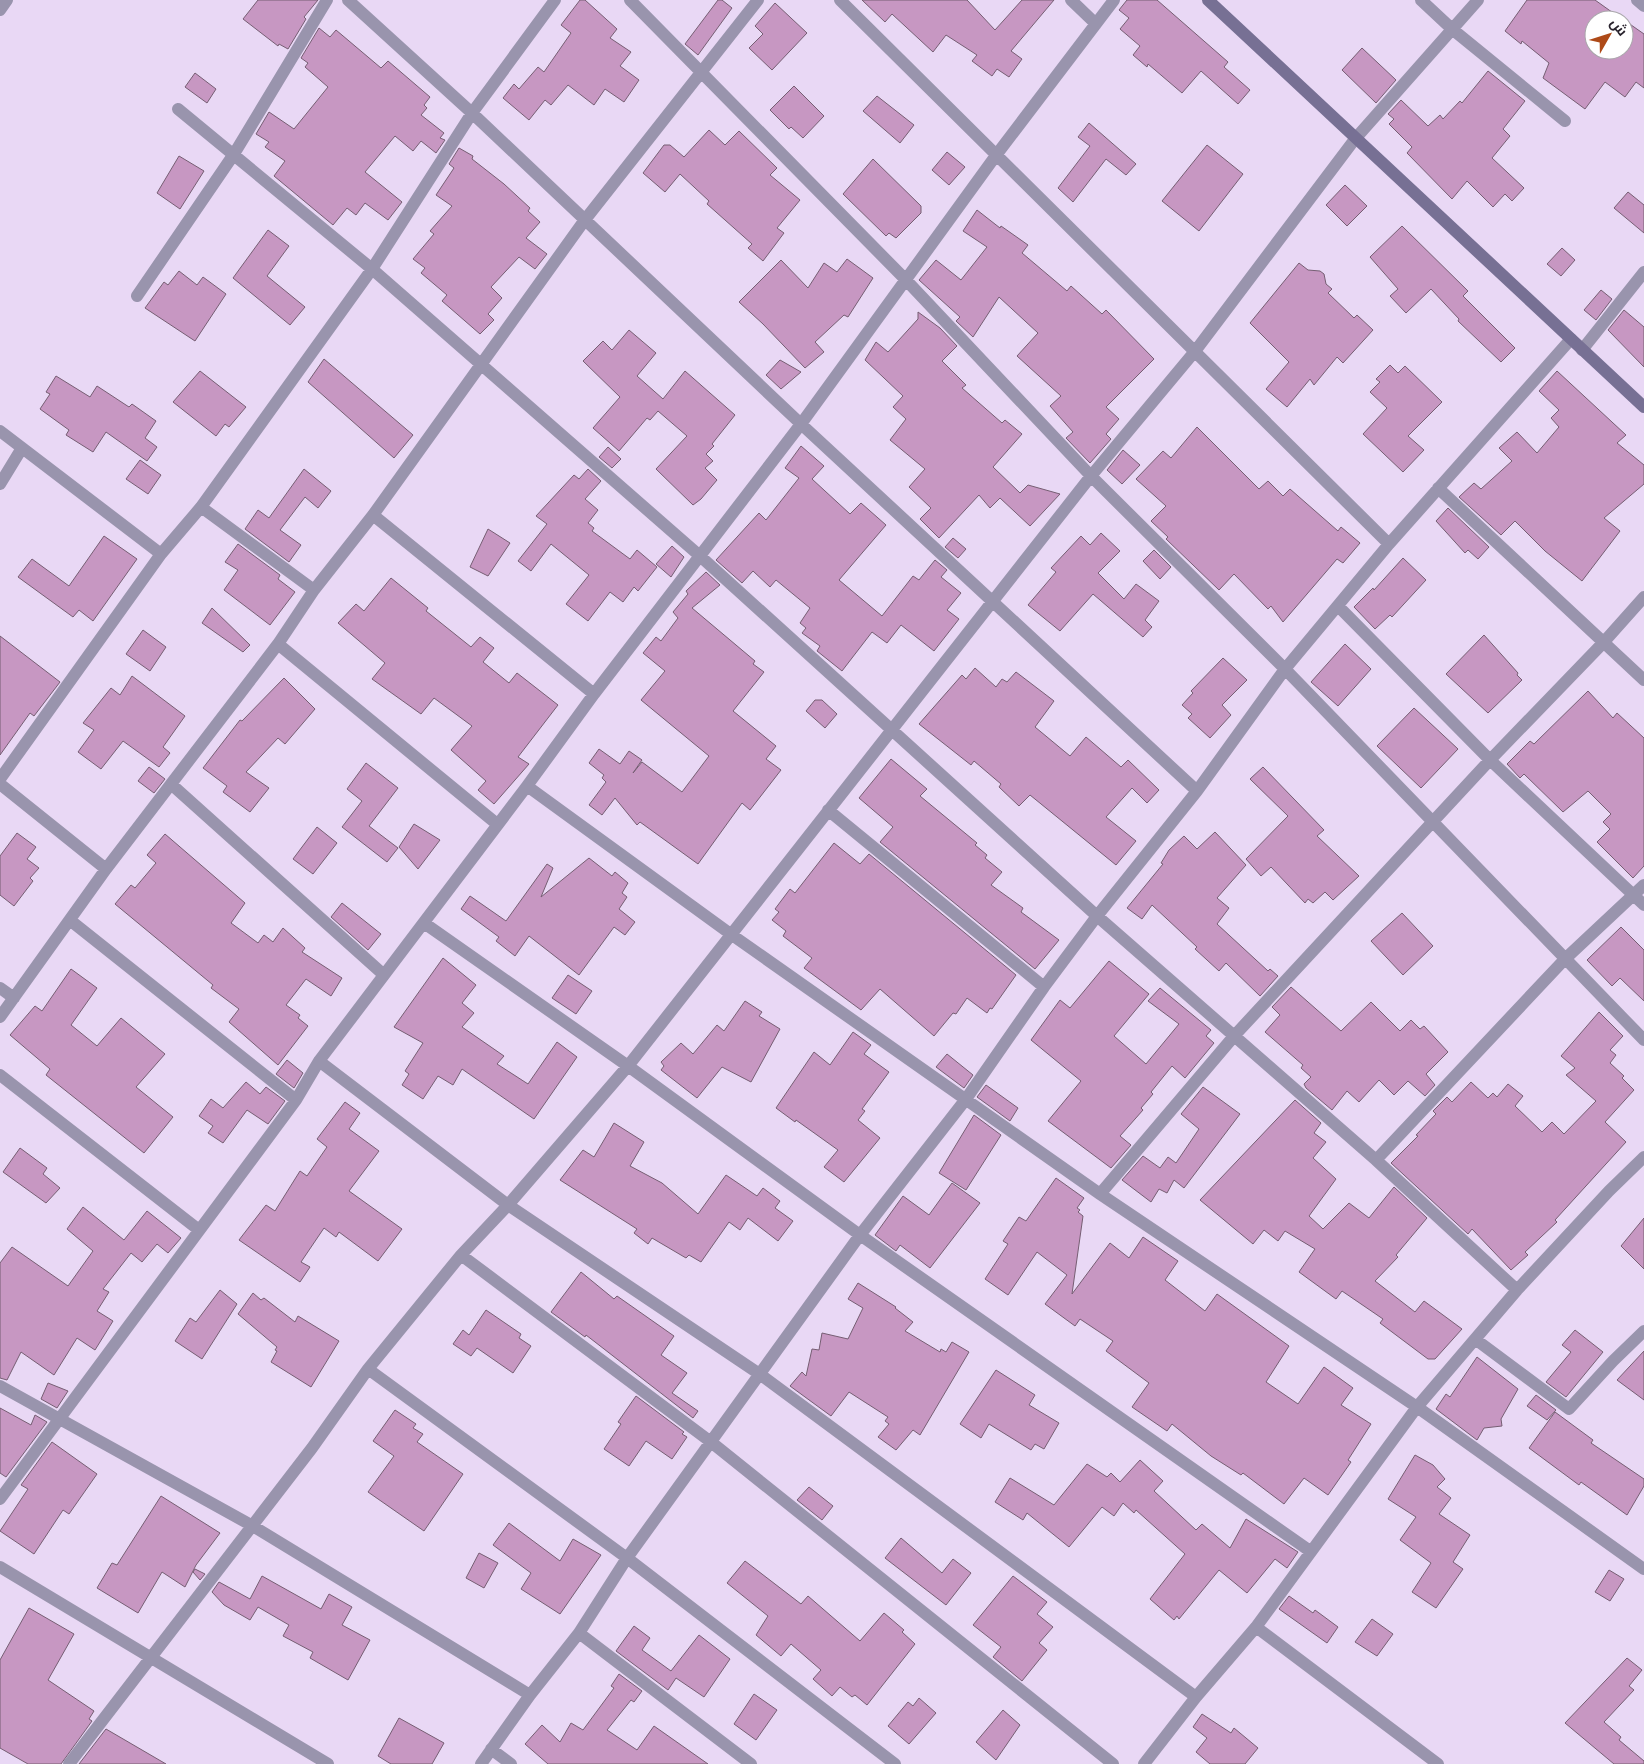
<svg xmlns="http://www.w3.org/2000/svg" width="1644" height="1764" font-family="'DM Sans',Cairo,sans-serif">
  <style>
    .building { fill: #c797c2; stroke: #765e73 }
    .lines { fill: none; stroke-linecap: round; stroke-linejoin: round }
    .street { stroke: #9994ad; stroke-width: 12 }
    .secondary { stroke: #777094; stroke-width: 12 }
  </style>
  <rect width="100%" height="100%" fill="#e9d8f5"/>
  <path class="building" d="M258,0H318L304,17L306,19L288,49L279,44L278,46L243,19Z
    M580,0H585L617,29L610,38L631,52L620,66L639,80L624,102L605,89L594,105L568,85L551,105L545,100L529,120L503,98L514,84L519,89L538,67L544,72L571,33L561,25Z
    M718,0H722L732,8L698,55L685,44Z
    M862,0H967L995,30L1022,0H1054L1011,51L1022,59L1009,77L997,69L992,76L972,61L977,55L946,35L933,52L892,14L885,22Z
    M1127,0H1157L1228,62L1224,67L1250,90L1238,104L1201,71L1182,93L1148,64L1147,67L1133,55L1140,46L1120,29L1129,18L1119,10Z
    M1527,0H1595L1623,20H1594V50H1624V20L1644,34V88L1636,82L1625,97L1605,82L1585,109L1543,78L1549,63L1522,41L1521,44L1505,31Z
    M775,3L807,33L772,70L749,48L763,34L755,26Z
    M319,28L330,37L336,30L381,68L388,61L430,97L424,105L427,108L421,115L444,133L440,138L445,140L436,153L421,141L413,151L395,136L365,172L402,202L388,220L365,203L356,215L347,208L333,225L274,176L285,161L265,147L269,142L256,134L269,112L294,129L328,87L305,67L308,63L301,58Z
    M1362,48L1396,80L1376,103L1342,70Z
    M1488,71L1525,101L1503,129L1510,136L1492,158L1524,188L1512,201L1505,194L1493,207L1467,181L1452,199L1407,153L1412,147L1389,124L1394,119L1388,114L1401,100L1428,126L1440,115L1443,119L1460,101L1462,103Z
    M195,73L216,89L207,103L185,87Z
    M794,86L824,116L803,138L791,127L789,129L770,110Z
    M877,96L914,125L900,143L863,111Z
    M1089,123L1136,164L1126,175L1106,159L1073,202L1058,188L1090,146L1078,137Z
    M709,130L725,145L739,131L777,168L770,175L800,200L777,228L784,233L763,261L748,248L752,244L707,204L709,201L680,174L665,192L643,173L664,145H670L684,157Z
    M1207,145L1243,174L1199,231L1162,201Z
    M459,148L473,156L472,159L504,184L530,208L528,211L540,222L526,238L547,254L535,269L519,257L491,287L502,298L488,314L494,320L480,334L442,301L447,295L421,273L425,268L413,259L434,234L430,231L452,206L436,195L454,168L449,164Z
    M947,152L965,167L949,185L932,170Z
    M179,156L204,171L180,209L157,193Z
    M873,159L921,206V213L896,238L889,233L886,236L843,194Z
    M1345,185L1367,206L1347,226L1326,205Z
    M1628,192L1644,205V233L1614,208Z
    M977,210L1000,228L1001,226L1028,245L1022,253L1067,291L1071,286L1102,314L1106,310L1154,359L1106,407L1119,419L1106,434L1111,439L1090,463L1066,438L1073,432L1050,406L1061,396L1017,356L1038,333L999,297L973,337L956,321L960,317L919,280L936,260L961,280L987,247L963,231Z
    M1402,226L1468,291L1463,296L1515,348L1501,362L1458,321L1459,319L1431,289L1406,313L1390,296L1398,289L1370,257Z
    M268,230L289,246L267,276L305,307L290,325L233,278Z
    M1562,248L1575,260L1561,276L1547,264Z
    M847,259L873,278L848,317L844,315L815,342L824,352L805,368L763,324L739,302L781,260L808,288L824,263L837,272Z
    M1299,263L1308,270L1320,271L1324,274L1326,284L1332,289L1328,293L1354,318L1357,315L1373,330L1343,363L1337,357L1314,385L1310,379L1287,407L1266,389L1289,362L1250,323Z
    M179,271L197,285L203,277L226,294L195,341L145,308L164,282L168,285Z
    M1601,290L1612,299L1596,320L1584,310Z
    M1624,310L1644,327V367L1608,330Z
    M918,312L940,328L957,346L942,361L966,385L962,388L1002,423L1005,420L1022,434L993,467L1020,493L1028,485L1060,494L1030,526L1000,498L990,508L979,495L939,538L920,519L931,508L909,487L925,469L890,440L906,419L893,407L903,396L865,360L876,342L888,352L918,319Z
    M629,330L656,353L637,376L663,399L685,371L735,415L712,444L714,446L706,454L713,461L705,468L717,480L701,499L693,505L656,469L687,436L658,411L650,420L647,418L619,451L593,428L620,397L583,361L603,341L612,350Z
    M324,359L413,435L394,458L308,382Z
    M780,360L801,372L781,389L766,375Z
    M1390,365L1398,373L1405,366L1442,402L1408,436L1424,450L1403,472L1363,434L1387,408L1370,392L1380,382L1376,379Z
    M200,371L246,407L229,427L225,424L216,436L173,402Z
    M1557,371L1626,435L1617,443L1644,465V484L1604,518L1620,531L1582,581L1545,551L1515,521L1501,535L1459,497L1474,483L1481,489L1512,461L1499,448L1517,432L1537,453L1559,427L1551,418L1559,410L1539,391Z
    M56,376L90,397L97,386L129,407L132,404L156,421L145,438L157,447L147,461L106,432L93,452L66,435L69,430L40,409L50,394L46,392Z
    M1197,427L1259,489L1268,481L1283,496L1290,489L1338,531L1341,527L1360,543L1343,563L1337,559L1283,622L1271,606L1268,609L1234,574L1219,590L1166,539L1168,537L1151,521L1166,506L1136,479L1163,451L1171,458Z
    M801,446L824,466L812,479L850,514L861,503L886,525L839,580L882,616L913,576L919,580L935,560L947,570L941,577L961,593L947,610L959,619L934,651L901,625L887,643L872,632L842,671L817,651L820,646L802,633L806,628L800,623L810,608L776,580L770,587L753,571L742,583L716,560L759,513L766,520L799,478L785,468Z
    M608,447L621,459L612,468L599,457Z
    M1123,450L1140,465L1122,484L1107,470Z
    M140,460L161,475L148,494L126,479Z
    M304,469L331,491L318,508L305,497L280,530L301,545L289,562L245,529L258,510L269,518Z
    M588,469L601,481L585,499L598,510L588,523L594,528L592,531L630,559L637,550L657,567L638,591L634,587L623,602L610,592L588,621L566,604L589,575L551,544L531,571L518,561L547,524L536,516L574,475L579,479Z
    M1448,508L1489,547L1478,559L1468,550L1465,553L1436,521Z
    M488,529L510,543L488,576L470,567Z
    M1101,533L1120,551L1098,573L1124,599L1136,584L1159,601L1145,620L1152,627L1143,637L1093,594L1060,631L1028,605L1056,572L1051,568L1081,536L1090,545Z
    M104,536L137,559L93,621L79,610L73,617L18,577L32,559L69,586Z
    M953,538L966,549L958,558L945,547Z
    M238,544L280,575L278,579L295,592L270,625L224,590L238,570L225,562Z
    M672,546L684,557L671,577L656,564Z
    M1154,550L1171,567L1160,579L1143,561Z
    M1403,558L1426,580L1392,617L1390,615L1375,629L1354,607L1373,588L1374,590Z
    M706,572L720,585L692,608L755,661L753,664L764,672L733,711L776,746L766,759L781,770L750,810L742,803L698,864L640,822L637,825L615,798L602,815L589,805L606,782L602,778L604,775L589,763L599,749L620,764L629,751L642,760L633,773L642,762L682,792L709,756L641,700L665,671L643,653L656,637L661,641L678,618L673,612L688,594L686,591Z
    M391,578L428,608L426,611L471,647L480,637L494,648L483,662L509,683L517,673L558,705L518,757L529,764L494,804L478,790L486,781L451,750L472,726L434,698L421,714L372,679L385,663L338,623L356,604L364,611Z
    M212,608L250,645L243,652L202,623Z
    M143,630L166,647L150,671L126,654Z
    M1484,635L1518,673L1517,675L1522,680L1488,713L1446,674Z
    M0,636L60,682L34,716L30,713L0,755Z
    M1345,644L1371,669L1338,706L1311,682Z
    M1223,658L1247,680L1222,705L1231,715L1210,738L1188,718L1192,714L1182,705L1193,693L1191,691Z
    M975,668L996,687L1002,679L1007,682L1016,672L1054,701L1035,727L1070,756L1086,737L1121,767L1128,760L1159,790L1147,803L1132,788L1106,817L1136,841L1116,865L1030,795L1019,806L999,787L1001,784L974,761L971,765L919,724L962,675L966,679Z
    M132,676L185,716L163,747L170,753L159,767L123,741L101,769L78,752L94,730L83,723L111,688L120,695Z
    M284,678L315,709L285,744L278,738L246,772L269,788L250,812L223,792L227,786L203,768L240,720L242,721Z
    M1588,691L1613,718L1617,713L1644,738V866L1633,878L1597,842L1610,829L1603,822L1611,814L1588,791L1563,812L1524,774L1520,778L1507,764L1530,741L1534,744Z
    M815,700H822L837,714L825,728L806,711Z
    M1414,708L1458,749L1421,788L1377,746Z
    M891,759L927,789L920,796L977,843L975,845L987,855L985,858L1002,872L991,885L1023,908L1021,912L1059,940L1035,969L880,842L893,827L859,798Z
    M366,763L398,788L369,826L398,848L387,862L342,827L362,801L347,789Z
    M149,767L165,779L154,793L138,781Z
    M1263,767L1324,830L1317,836L1359,876L1333,900L1325,892L1313,903L1308,899L1305,903L1271,867L1261,876L1246,859L1288,816L1250,779Z
    M414,824L440,840L418,869L399,847Z
    M317,827L337,843L313,874L293,859Z
    M1215,832L1246,865L1217,898L1229,908L1217,924L1268,971L1270,969L1278,976L1260,996L1226,963L1219,971L1195,949L1197,947L1152,905L1142,919L1127,908L1163,864L1161,863L1169,850L1184,836L1197,849Z
    M17,833L36,847L27,859L39,868L30,878L33,881L14,906L0,895V856Z
    M165,834L245,903L231,923L258,943L264,935L273,942L283,928L305,948L302,952L342,978L331,996L306,979L286,1005L300,1015L298,1018L308,1026L278,1065L229,1022L239,1009L211,988L213,985L115,904L131,885L135,888L156,863L147,855Z
    M834,843L860,864L869,854L1016,975L992,1009L990,1008L987,1013L967,998L956,1014L953,1013L934,1036L880,989L861,1010L804,968L812,958L783,936L786,931L772,920L779,912L775,909L790,889L795,893Z
    M589,858L612,876L615,872L628,883L622,893L627,897L619,909L635,922L625,935L614,927L579,975L529,936L515,956L496,941L499,937L461,909L470,896L506,921L547,864L553,868L541,897Z
    M342,903L381,934L368,950L331,917Z
    M1402,913L1433,946L1403,975L1371,941Z
    M1621,927L1644,950V1001L1620,978L1612,986L1587,960Z
    M443,958L476,985L462,1003L474,1013L462,1027L504,1056L497,1064L528,1084L557,1042L577,1057L534,1119L462,1069L453,1085L438,1076L423,1099L402,1085L409,1074L405,1071L423,1043L394,1027Z
    M1109,961L1149,994L1114,1036L1146,1064L1179,1024L1148,1001L1160,988L1211,1030L1206,1036L1214,1043L1185,1078L1172,1066L1151,1092L1153,1094L1141,1108L1143,1110L1120,1136L1131,1145L1111,1168L1048,1121L1081,1081L1031,1040L1060,1000L1070,1008Z
    M71,969L97,988L71,1025L97,1046L121,1018L165,1054L136,1087L173,1117L144,1153L46,1075L50,1069L10,1035L35,1006L42,1011Z
    M568,975L592,991L576,1014L552,998Z
    M1291,987L1341,1031L1371,1002L1400,1031L1411,1020L1420,1029L1424,1026L1448,1052L1426,1074L1435,1085L1425,1096L1408,1081L1394,1095L1379,1080L1359,1102L1347,1091L1332,1110L1306,1088L1304,1084L1311,1077L1301,1068L1303,1065L1265,1032L1280,1015L1272,1007Z
    M745,1001L762,1012L759,1016L780,1029L751,1082L722,1067L697,1098L661,1070L664,1066L661,1062L681,1043L693,1054L717,1025L724,1031Z
    M1599,1012L1623,1036L1610,1050L1616,1055L1610,1063L1624,1076L1622,1078L1634,1090L1605,1122L1626,1142L1555,1220L1557,1222L1525,1252L1528,1255L1511,1270L1472,1229L1468,1234L1391,1163L1418,1136L1416,1135L1436,1114L1433,1111L1447,1097L1452,1102L1471,1082L1488,1098L1493,1093L1497,1097L1508,1084L1523,1096L1515,1106L1542,1132L1552,1122L1564,1134L1596,1101L1566,1075L1575,1068L1561,1056Z
    M853,1032L871,1045L864,1054L889,1072L862,1109L865,1111L858,1120L880,1138L844,1182L824,1167L838,1150L796,1120L795,1122L776,1108L814,1052L830,1065Z
    M947,1054L973,1075L964,1088L936,1067Z
    M287,1060L303,1073L294,1088L276,1074Z
    M246,1082L260,1094L266,1087L285,1101L268,1124L247,1110L223,1143L208,1133L213,1126L199,1116L211,1099L223,1108Z
    M986,1085L1018,1108L1010,1121L977,1097Z
    M1203,1087L1240,1114L1184,1188L1174,1180L1167,1193L1159,1189L1151,1202L1122,1180L1143,1156L1160,1168L1168,1157L1176,1163L1199,1129L1181,1114Z
    M1295,1100L1321,1123L1314,1133L1326,1142L1313,1158L1336,1179L1309,1216L1323,1229L1349,1203L1369,1218L1394,1187L1427,1218L1396,1255L1398,1257L1375,1281L1415,1312L1424,1301L1462,1329L1435,1359H1428L1380,1323L1383,1319L1342,1291L1336,1299L1299,1272L1315,1249L1285,1231L1278,1241L1264,1230L1253,1244L1200,1200Z
    M345,1102L360,1113L349,1129L379,1151L349,1191L402,1229L378,1261L339,1232L336,1237L324,1228L301,1262L310,1267L300,1282L239,1240L266,1205L275,1211L300,1171L307,1176L327,1147L317,1139Z
    M974,1115L1001,1135L966,1190L939,1173Z
    M614,1123L644,1142L630,1166L662,1183L698,1214L726,1175L757,1196L763,1188L780,1201L775,1208L793,1221L778,1241L748,1218L740,1230L729,1222L701,1262L689,1255L686,1258L652,1238L648,1244L634,1233L637,1229L560,1180L583,1150L594,1157Z
    M20,1148L47,1168L43,1174L60,1188L46,1203L3,1172Z
    M1056,1178L1084,1198L1077,1208L1080,1210L1078,1212L1083,1216L1072,1294L1110,1243L1129,1258L1143,1237L1178,1261L1165,1280L1205,1311L1217,1294L1289,1346L1266,1382L1298,1404L1324,1367L1353,1388L1341,1405L1371,1424L1348,1460L1351,1462L1328,1495L1304,1478L1284,1504L1243,1473L1241,1475L1211,1456L1172,1424L1167,1431L1132,1407L1149,1383L1106,1351L1113,1341L1080,1319L1075,1326L1045,1304L1067,1275L1037,1252L1008,1295L985,1279L1008,1244L1003,1241L1019,1217L1026,1221Z
    M952,1183L980,1203L930,1268L900,1245L896,1251L875,1235L903,1196L929,1215Z
    M83,1207L124,1240L147,1211L181,1238L168,1253L157,1244L142,1262L131,1253L103,1289L109,1292L97,1311L113,1321L95,1350L77,1338L54,1375L21,1352L7,1380L0,1378V1263L12,1247L68,1286L93,1251L67,1229Z
    M1644,1218V1269L1621,1246Z
    M581,1272L614,1299L617,1296L674,1336L661,1355L687,1373L672,1393L698,1411L693,1418L586,1335L585,1337L551,1312Z
    M858,1283L896,1307L895,1308L913,1322L905,1331L940,1352L941,1349L946,1352L952,1342L969,1352L920,1435L913,1430L896,1450L878,1437L889,1424L885,1421L888,1417L849,1392L831,1416L790,1386L802,1372L806,1376L812,1349L819,1350L822,1333L848,1339L863,1308L848,1299Z
    M220,1290L237,1304L202,1359L175,1341L190,1318L196,1322Z
    M253,1293L261,1300L264,1298L295,1322L298,1316L339,1341L311,1387L271,1362L277,1351L275,1350L277,1347L238,1314Z
    M486,1310L521,1334L519,1338L531,1346L513,1373L477,1348L471,1356L453,1344L463,1330L469,1335Z
    M1575,1330L1603,1352L1566,1397L1546,1382L1571,1352L1562,1345Z
    M1644,1351V1400L1617,1380Z
    M1477,1357L1518,1389L1501,1419L1502,1426L1484,1428L1477,1440L1436,1409L1446,1394L1450,1397Z
    M996,1370L1035,1395L1029,1405L1059,1423L1044,1449L1035,1444L1031,1450L989,1424L981,1438L960,1424Z
    M48,1383L68,1391L57,1408L41,1399Z
    M1536,1395L1556,1410L1547,1420L1527,1406Z
    M636,1396L684,1432L682,1434L687,1437L672,1459L646,1441L629,1466L604,1449L621,1424L618,1422Z
    M0,1408L31,1425L35,1415L47,1422L6,1477L0,1473Z
    M395,1410L416,1424L413,1428L423,1434L417,1442L463,1474L424,1531L368,1492L394,1456L373,1441Z
    M1555,1412L1593,1440L1591,1443L1644,1479V1486L1627,1515L1581,1482L1579,1485L1529,1448Z
    M52,1442L97,1474L69,1514L63,1510L34,1554L0,1531L28,1489L21,1485Z
    M1415,1455L1433,1465L1445,1479L1437,1487L1451,1498L1439,1514L1470,1535L1453,1562L1463,1569L1436,1608L1412,1592L1431,1563L1400,1540L1416,1517L1388,1499Z
    M1140,1460L1163,1481L1154,1491L1196,1530L1202,1524L1230,1548L1246,1519L1298,1552L1287,1568L1275,1559L1247,1593L1219,1570L1179,1619L1177,1616L1174,1620L1150,1599L1185,1554L1136,1510L1134,1513L1123,1503L1114,1516L1102,1507L1069,1547L1027,1513L1023,1520L995,1502L1010,1478L1054,1505L1087,1464L1107,1477L1111,1473L1120,1482Z
    M809,1487L833,1506L822,1520L797,1500Z
    M161,1496L220,1533L196,1565L185,1587L162,1572L138,1613L97,1588L112,1563L117,1565Z
    M509,1523L560,1561L573,1539L601,1555L560,1614L521,1589L531,1573L493,1545Z
    M901,1538L942,1573L953,1559L971,1573L946,1605L885,1558Z
    M479,1553L498,1563L484,1588L466,1578Z
    M745,1561L801,1604L808,1596L860,1641L884,1613L904,1630L902,1632L915,1644L867,1705L855,1695L852,1697L840,1687L832,1696L813,1679L821,1670L791,1644L781,1656L756,1635L768,1616L727,1583Z
    M195,1569L205,1574L200,1580L193,1572Z
    M1609,1570L1624,1579L1610,1601L1595,1592Z
    M262,1576L321,1609L329,1594L352,1607L342,1625L370,1640L348,1680L310,1658L313,1652L283,1636L289,1625L258,1607L250,1620L224,1605L212,1592L219,1582L250,1599Z
    M1013,1576L1047,1602L1037,1614L1053,1627L1039,1643L1047,1650L1022,1681L993,1657L1001,1647L973,1625Z
    M1289,1596L1313,1613L1315,1610L1338,1627L1327,1643L1279,1609Z
    M29,1608L74,1634L48,1680L94,1711L89,1719L92,1721L61,1764H28L0,1748V1660Z
    M1372,1619L1393,1634L1377,1656L1355,1642Z
    M634,1626L650,1638L642,1650L671,1671L699,1635L730,1659L704,1697L676,1678L668,1690L616,1651Z
    M1627,1658L1642,1670L1629,1686L1634,1690L1604,1722L1621,1737L1619,1740L1644,1761V1764H1614L1565,1723Z
    M619,1674L642,1691L634,1702L631,1700L607,1730L637,1750L654,1726L708,1764H548L525,1744L542,1725L560,1742L571,1723L583,1730L614,1688L611,1686Z
    M754,1694L777,1710L756,1740L734,1724Z
    M919,1698L936,1713L909,1744L888,1726L908,1702L913,1706Z
    M1003,1710L1020,1725L996,1760L976,1742Z
    M1202,1714L1231,1733L1234,1728L1258,1748L1245,1764H1210L1196,1752L1207,1738L1193,1727Z
    M399,1718L444,1743L432,1764H391L378,1756Z
    M106,1729L166,1764H79Z"/>
  <g class="lines">
    <path class="street" d="M348,0L472,113L801,424L1197,791
      M630,0L906,280L1091,476L1285,669L1644,1040
      M840,0L1389,544
      M1071,0L1096,24
      M1421,0L1452,29L1565,121
      M1637,0L1644,6
      M0,10L7,0
      M178,109L372,269L700,556L1097,916L1376,1160L1517,1290
      M137,296L234,154L327,0
      M1582,350L1644,272
      M0,431L161,554
      M0,484L22,448
      M1438,488L1644,680
      M201,507L314,590
      M373,515L594,694
      M1338,606L1490,760L1644,905
      M278,644L497,824
      M0,779L161,554L201,507L372,269L472,113L555,0
      M0,784L106,869
      M171,784L384,975
      M527,786L732,935L1100,1194L1417,1407L1644,1569
      M828,810L1044,987
      M71,921L296,1100
      M424,923L628,1066L860,1235L1310,1551
      M0,988L14,998
      M0,1017L106,869L278,644L314,590L373,515L584,221L758,0
      M319,1061L508,1205L761,1375L1196,1697
      M0,1075L199,1230
      M1376,1160L1565,959L1644,885
      M1100,1194L1235,1035L1490,760L1603,643L1644,597
      M461,1255L711,1442L1113,1764
      M1475,1339L1569,1409L1613,1361L1644,1331
      M368,1369L627,1558L895,1764
      M0,1386L251,1525L530,1695
      M0,1499L296,1100L319,1061L527,786L594,694L801,424L997,154L1114,0
      M0,1567L328,1764
      M1256,1627L1438,1764
      M579,1633L751,1764
      M491,1749L511,1764
      M69,1764L312,1448L368,1369L461,1255L508,1205L628,1066L1091,476L1196,350L1355,139L1478,0
      M481,1764L530,1695L579,1633L627,1558L860,1235L966,1099L1044,987L1097,916L1197,791L1285,669L1389,544L1571,339
      M1144,1764L1196,1697L1256,1627L1417,1407L1517,1290L1609,1191L1644,1157"/>
    <path class="secondary" d="M1208,0L1644,407"/>
  </g>
  <g transform="translate(1609 35) rotate(51)"><circle r="24" fill="#ffffff" stroke="#a9a7ab"/>
  <path d="M0-4L9 19L0 12L-9 19Z" fill="#ae4a18"/>
  <text y="-8" font-size="14" font-weight="bold" text-anchor="middle" fill="#29232d">ش</text>
  </g>
</svg>
